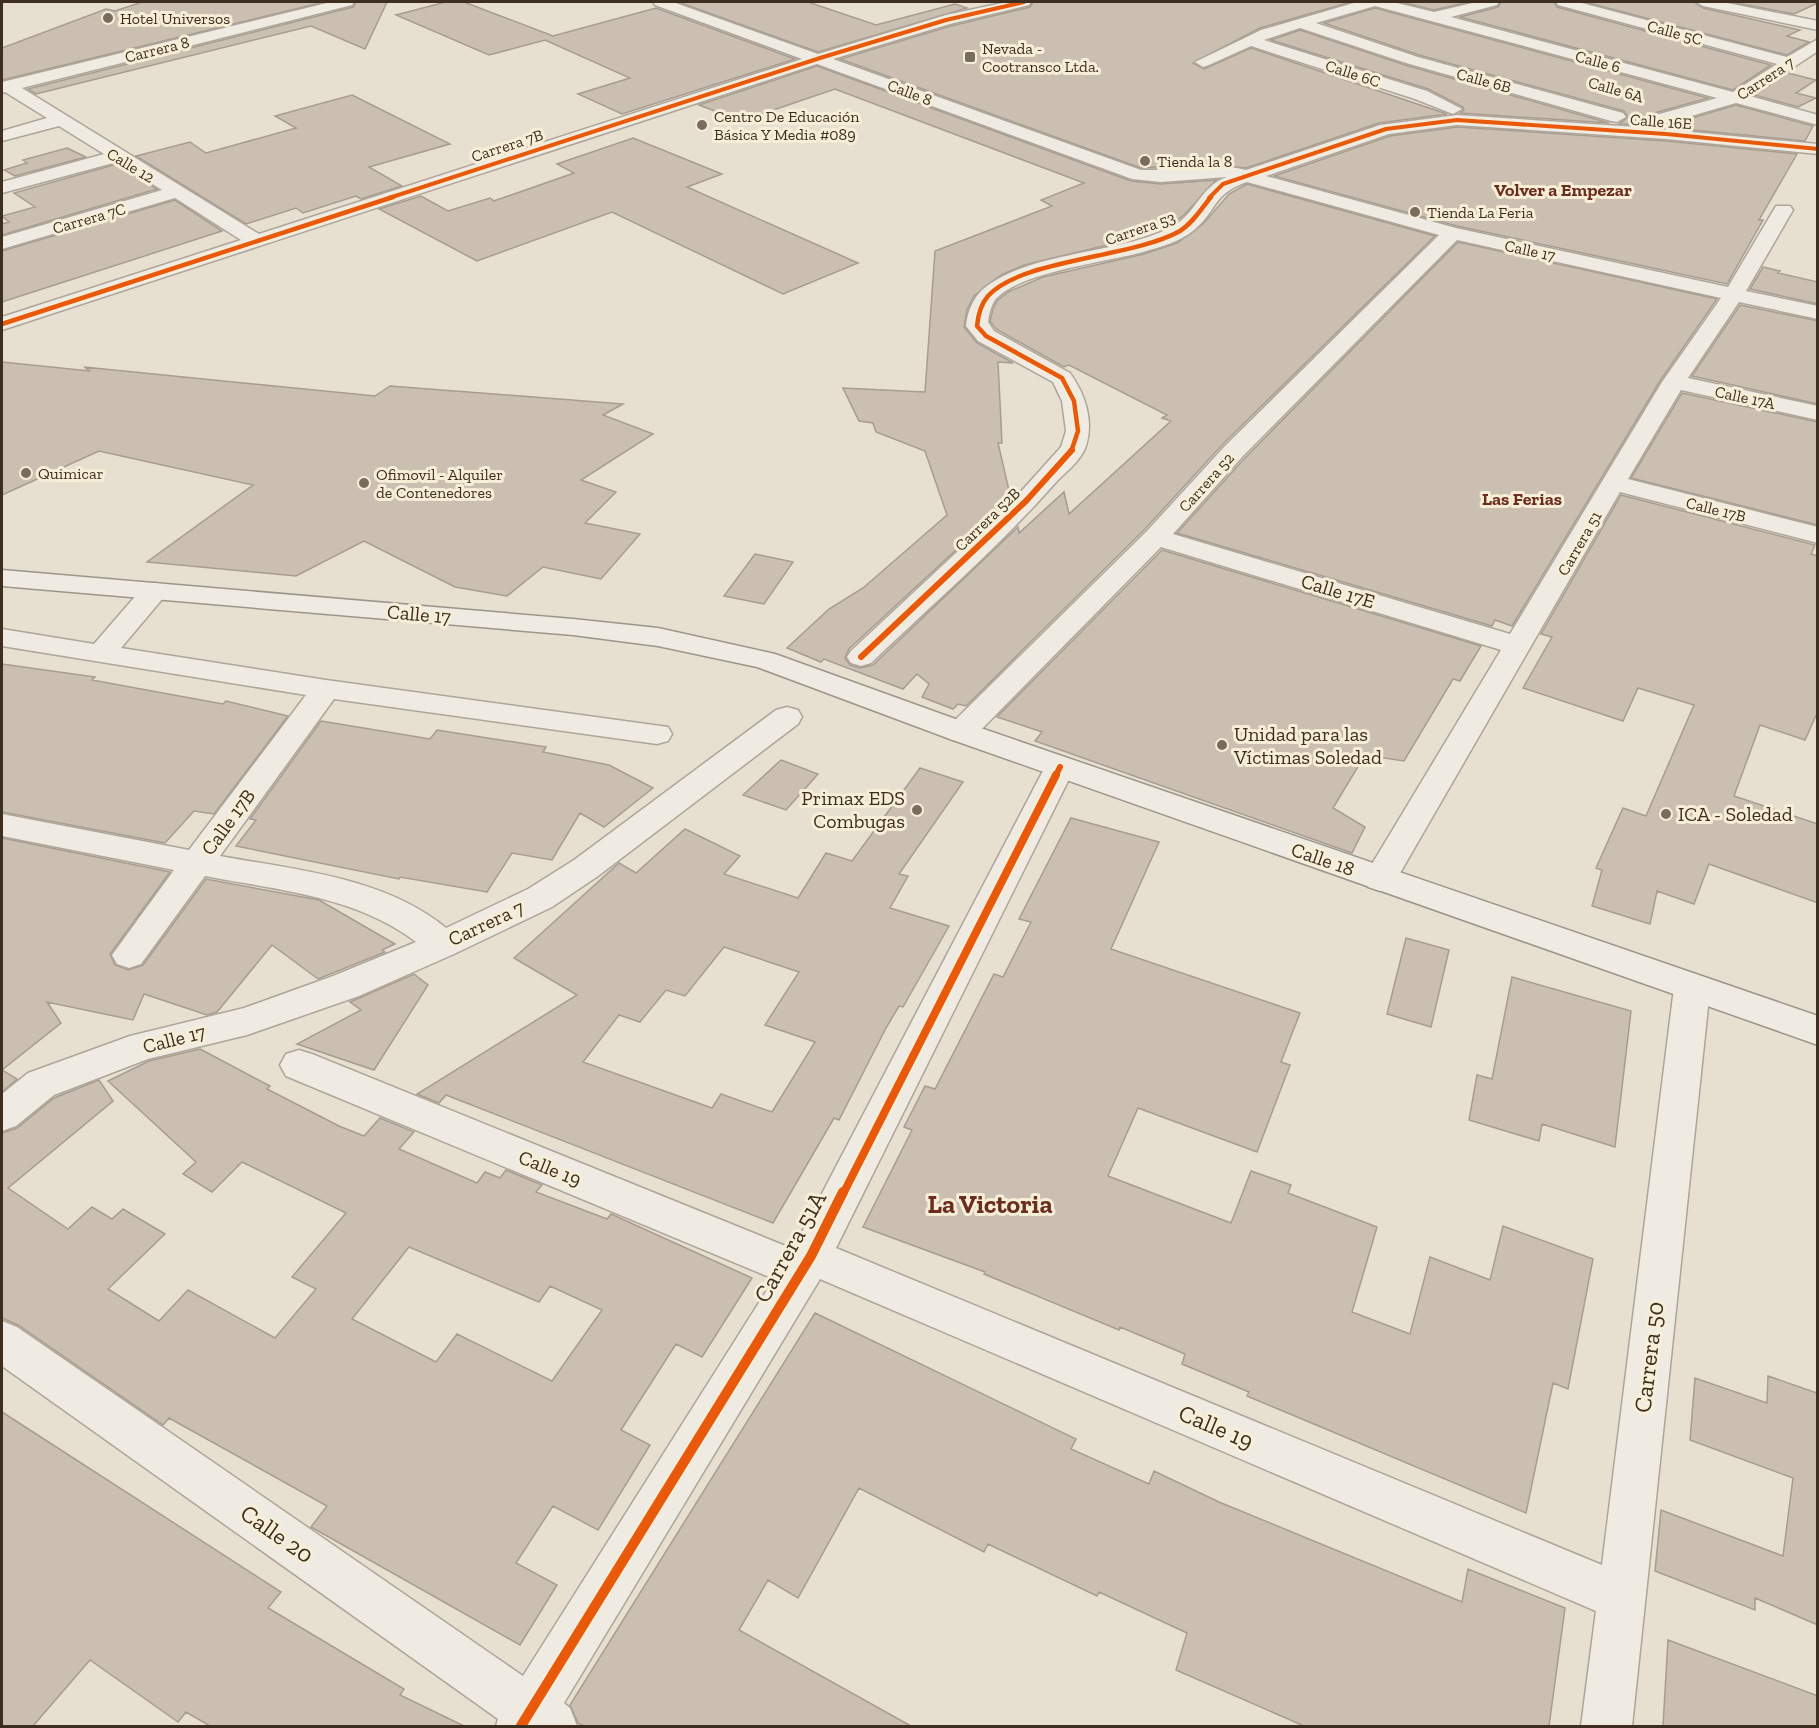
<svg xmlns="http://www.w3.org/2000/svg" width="1819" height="1728" font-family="'Zilla Slab',serif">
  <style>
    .building { fill: #cbbfb2; stroke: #a89c90; stroke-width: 1.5; fill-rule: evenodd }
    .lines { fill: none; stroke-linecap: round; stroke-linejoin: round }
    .street-casing { stroke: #ada599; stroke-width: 3 }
    .secondary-casing { stroke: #9c958a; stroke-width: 3 }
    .street { fill: #efebe3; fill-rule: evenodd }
    .secondary { fill: #efebe3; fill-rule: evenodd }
    .cycleway-far4-casing { stroke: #f7eed8; stroke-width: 6 }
    .cycleway-far3-casing { stroke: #f7eed8; stroke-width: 7 }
    .cycleway-far2-casing { stroke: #f7eed8; stroke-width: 9 }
    .cycleway-far1-casing { stroke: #f7eed8; stroke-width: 12 }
    .cycleway-casing { stroke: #f7eed8; stroke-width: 14 }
    .cycleway-far4 { stroke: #e8590c; stroke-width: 4 }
    .cycleway-far3 { stroke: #e8590c; stroke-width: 4.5 }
    .cycleway-far2 { stroke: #e8590c; stroke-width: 6 }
    .cycleway-far1 { stroke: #e8590c; stroke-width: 8 }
    .cycleway { stroke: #e8590c; stroke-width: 10 }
    .poi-dot { fill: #786c5e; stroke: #f7eed8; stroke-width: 2 }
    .labels { text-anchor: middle; stroke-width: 6; stroke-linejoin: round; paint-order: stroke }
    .far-poi-label { font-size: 16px; fill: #3d2e20; stroke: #f7eed8; text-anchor: start }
    .far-street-label { font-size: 16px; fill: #3d2e20; stroke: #f7eed8 }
    .far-neighbourhood-label { font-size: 18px; font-weight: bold; fill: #6b2e1e; stroke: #f7eed8 }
    .street-label { font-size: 20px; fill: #3d2e20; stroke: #f7eed8 }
    .poi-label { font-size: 20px; fill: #3d2e20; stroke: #f7eed8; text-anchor: start }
    .near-street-label { font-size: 24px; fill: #3d2e20; stroke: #f7eed8 }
    .near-neighbourhood-label { font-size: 26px; font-weight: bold; fill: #6b2e1e; stroke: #f7eed8 }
  </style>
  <rect width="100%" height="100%" fill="#e7e0d1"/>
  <path class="building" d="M142,2H324L2,80V48L106,9L115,11Z
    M356,2H387L365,49L311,26L36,94L28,89L353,7Z
    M446,2H464L553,36L656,8L795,59L622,114L578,94L630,78L545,40L489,55L396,15Z
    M678,2H808L876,25L955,4L967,8L818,52Z
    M1033,2H1351L1260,28L1193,63L1204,69L1251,48L1447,114L1379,123L1246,168L1207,164L1141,168L840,59L951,26L1030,7Z
    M1400,2H1469L1434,10Z
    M1501,2H1554L1557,7L1771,65L1733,90L1460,17L1498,7Z
    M1585,2H1694L1703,8L1800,30L1787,36L1809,42L1787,55Z
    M1731,2H1818V3L1794,14Z
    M1375,8L1708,98L1637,118L1633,124H1619L1628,117L1624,111L1419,55L1324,23Z
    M1300,30L1405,65L1609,123L1460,113L1464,110L1463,107L1428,89L1271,40Z
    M817,66L1131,181L1161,184L1216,180L1184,215L1169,226L1124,241L1024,265L1001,275L974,296L967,310L964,327L977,343L1013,363L998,362L1002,443H998L1011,499L849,649L845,658L850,665L860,668L873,665L1018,527L1019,533L1064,492L1069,514L1171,421L1162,418L1167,415L1069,365L1064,367L996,329L990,321L993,309L997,301L1008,292L1043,277L1144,254L1177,243L1203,224L1229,194L1247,184L1435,236L1223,444L1145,529L966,706L958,704L953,709L922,697L929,684L917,674L903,689L824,659L821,662L787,648L829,609L863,588L947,515L925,451L876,432L873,423L859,421L843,388L925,392L935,251L1052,206L1041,200L1084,183L835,89L741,121L699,105Z
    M1788,73L1816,80L1796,93L1816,98L1798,107L1755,95Z
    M352,95L450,144L369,167L402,186L361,199L356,196L303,213L296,208L246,224L136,156L190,142L206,153L296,128L275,116Z
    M1736,105L1813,126L1805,141L1662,127Z
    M1457,127L1666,141L1797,154L1759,220H1763L1727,284L1457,226L1274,176L1390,136Z
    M633,138L722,174L687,187L858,263L783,294L612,212L477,261L379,209L421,196L448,211L490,198L494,201L574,173L557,164Z
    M67,148L86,157L15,176L4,170L27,163L23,160Z
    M117,164L157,189L2,235V224L9,222L2,216L35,207L14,193Z
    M175,200L222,231L2,302V251Z
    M1458,242L1717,299L1660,381L1512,626L1495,620L1492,626L1177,533L1245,458Z
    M1763,267L1780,271L1778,273L1818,282V304L1750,289Z
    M1740,305L1818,321V404L1692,376Z
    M2,362L90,371L84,367L375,396L390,386L623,404L603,415L653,434L581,480L616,492L585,523L640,534L601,579L543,567L507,596L455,587L364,541L296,576L147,562L253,485L99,451L2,495Z
    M1682,393L1818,422V525L1631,478Z
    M1621,495L1815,545L1811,554L1818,556V711L1805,740L1760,725L1734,796L1818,824V903L1709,864L1694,904L1657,891L1650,924L1592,906L1602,870L1596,868L1623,808L1646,816L1694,705L1638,688L1623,721L1523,688L1552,637L1541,634Z
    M1162,550L1481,646L1460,681L1453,679L1404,761L1365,755L1333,808L1365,827L1352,853L1035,741L1042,732L997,717Z
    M755,554L793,562L764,604L724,596Z
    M2,664L95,677L92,680L223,704L226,701L288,716L214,814L194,811L165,843L2,812Z
    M321,721L430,739L437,730L546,747L543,752L609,765L653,788L604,827L580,813L552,860L512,853L487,892L400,877L399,879L236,846L256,820L250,819Z
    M781,760L818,774L786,810L743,795Z
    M920,768L963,782L899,874L908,876L890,908L949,926L903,1007L899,1006L886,1028L839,1120L834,1118L773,1223L446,1095L439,1103L417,1094L577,995L514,958L619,863L636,873L685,829L740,856L724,874L798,898L826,853L852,861ZM724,947L799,972L765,1025L815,1042L772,1112L721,1094L712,1108L583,1062L619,1015L640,1022L666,990L685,996Z
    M1071,818L1159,842L1111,949L1300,1013L1281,1062L1290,1065L1257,1152L1138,1108L1108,1176L1231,1223L1251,1171L1291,1185L1288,1193L1377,1227L1352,1312L1410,1334L1430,1257L1490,1280L1503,1226L1593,1259L1568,1389L1553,1383L1526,1513L1247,1396L1249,1392L1182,1364L1185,1354L1120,1327L1119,1330L984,1274L985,1272L863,1227L912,1130L904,1127L925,1086L935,1089L994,974L1003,977L1031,922L1019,919Z
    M2,838L170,872L110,954L115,965L128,970L143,965L206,879L319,900L395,944L382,950L385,952L318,979L272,945L217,1012L207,1015L144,994L133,1020L47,1002L61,1023L2,1070L17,1079L2,1092Z
    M1406,938L1449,950L1431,1027L1387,1014Z
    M414,974L428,985L374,1070L297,1044L361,1010L350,1002Z
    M1512,977L1631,1011L1615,1147L1542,1124L1539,1141L1469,1120L1477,1075L1492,1079Z
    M200,1049L270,1086L267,1089L339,1126L364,1136L380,1118L414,1132L399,1149L477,1183L485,1172L500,1178L506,1170L542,1185L536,1192L607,1219L611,1214L752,1278L702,1357L676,1344L621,1430L650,1445L598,1530L553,1506L516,1563L557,1585L520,1645L311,1527L327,1506L169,1418L163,1425L18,1325L2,1318V1133L17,1128L54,1098L99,1080L113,1101L8,1188L68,1229L92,1207L112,1219L123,1209L165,1234L108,1289L159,1321L188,1290L275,1338L316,1289L292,1277L346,1213L242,1162L212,1192L183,1174L196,1162L108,1081L149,1061ZM409,1247L539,1302L550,1286L602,1310L552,1381L457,1334L436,1362L352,1319Z
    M815,1313L1076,1439L1071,1449L1149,1484L1154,1471L1219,1502L1462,1602L1468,1569L1565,1608L1549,1726H1304L1176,1670L1187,1633L1099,1592L1097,1596L988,1544L984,1552L859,1488L798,1598L768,1580L739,1630L911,1726H584L578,1723L570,1705Z
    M1768,1376L1817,1393L1818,1625L1755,1598V1610L1655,1571L1661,1510L1783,1556L1793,1478L1690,1440L1695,1378L1767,1403Z
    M2,1412L281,1592L268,1608L404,1689L400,1695L464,1726H210L186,1712L178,1722L90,1660L33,1726H2Z
    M1668,1640L1818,1696V1726H1663Z"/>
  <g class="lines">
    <defs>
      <path id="street" d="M331,2H354L352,5L22,88L259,234L802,59L655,5L653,2H673L818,54L946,15L1007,2H1031L1029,5L950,24L833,59L1141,170C1177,171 1211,161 1246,170L1380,125L1457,115L1637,127L1635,124L1638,120L1717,98L1375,6L1316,23L1418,57L1623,113L1626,117L1617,122L1611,121L1406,63L1300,28L1264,40L1427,91L1462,109L1453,114L1415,99L1251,46L1209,65L1203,67L1195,62L1261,30L1357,2H1393L1434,12L1477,2H1499L1497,5L1451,17L1733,92L1777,64L1558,5L1556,2H1578L1787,57L1818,39V51L1750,96L1818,115V125L1736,103L1650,128L1818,144V154L1666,139L1457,125L1389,134L1266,176L1456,228L1728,287L1776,206H1790L1793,210L1746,291L1818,306V319L1739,302L1688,378L1818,406V420L1681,390L1628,479L1818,527V543L1620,492L1392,887L1380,891L1368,887L1363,879L1501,650L1161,547L972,739L961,742L950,739L946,732L950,725L1147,531L1225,446L1439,235L1247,182C1212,194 1218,210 1194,230C1180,242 1160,247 1143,252C1108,262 1018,272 995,300C991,306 989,315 988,322L994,331L1070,373C1085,394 1094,420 1086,446C1082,459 1067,471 1057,481C1000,546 934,603 871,663L861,666L851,663L847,657L851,651L1017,496L1061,447L1066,431L1062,401L1053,382L978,341L966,326C967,313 973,298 983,289C1030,251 1115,255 1170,228C1195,216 1201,185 1227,177L1161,182L1132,179L817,64L2,330V317L241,240L175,198L2,249V237L162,190L117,162L2,193V182L104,154L59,126L2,141V131L47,118L5,92L2,93V82ZM1457,240L1721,298L1662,382L1510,634L1173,534L1243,456Z
        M1696,2H1722L1818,21V30L1703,6Z
        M155,583L165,585L169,591L121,648L326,680L668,727L672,734L668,741L657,744L334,699L220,856C296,870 384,877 446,928L528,889L574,860L776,710L787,707L798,710L802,717L798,724L598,876L552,907L454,954L359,996L247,1035L148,1059L54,1095L16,1126L2,1131V1094L28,1073L130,1036L244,1008L333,976L416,942C356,896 277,890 205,876L141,964L129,968L117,964L112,955L174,870L2,836V814L189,850L306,695L2,646V629L94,644L145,585Z
        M1060,757L1071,760L1075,767L836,1248L1602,1565L1674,988L1679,978L1692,974L1705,978L1710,988L1632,1726H1581L1596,1611L820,1279L564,1703L570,1708L577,1726H496L498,1719L2,1366V1321L17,1327L523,1676L774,1279L286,1076L280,1065L286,1054L299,1050L312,1054L793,1249L1045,767L1049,760Z"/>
      <path id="secondary" d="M2,570L573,619L658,628L775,654L972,725L1818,1016V1045L950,739L757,667L658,646L573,635L2,586Z"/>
    </defs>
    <use href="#street" class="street-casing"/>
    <use href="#secondary" class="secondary-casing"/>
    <use href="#street" class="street"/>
    <use href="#secondary" class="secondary"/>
    <defs>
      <path id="cycleway-far4" d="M389,198L820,58L946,20L1024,2
        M1209,198L1223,184L1386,129L1457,120L1666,134L1818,149"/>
      <path id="cycleway-far3" d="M2,324L393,197
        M1071,452L1078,431L1074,401L1062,378L986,336L977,326C978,316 981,304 988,296C1021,259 1132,258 1180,231C1193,223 1201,209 1211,197"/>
      <path id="cycleway-far2" d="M861,657L1026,501L1072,450
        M1055,777L1060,767"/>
      <path id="cycleway-far1" d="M843,1194L1056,775"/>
      <path id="cycleway" d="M521,1726L811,1256L843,1192"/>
    </defs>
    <use href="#cycleway-far4" class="cycleway-far4-casing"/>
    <use href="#cycleway-far3" class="cycleway-far3-casing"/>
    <use href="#cycleway-far2" class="cycleway-far2-casing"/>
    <use href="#cycleway-far1" class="cycleway-far1-casing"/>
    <use href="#cycleway" class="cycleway-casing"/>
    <use href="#cycleway-far4" class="cycleway-far4"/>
    <use href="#cycleway-far3" class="cycleway-far3"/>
    <use href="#cycleway-far2" class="cycleway-far2"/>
    <use href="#cycleway-far1" class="cycleway-far1"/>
    <use href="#cycleway" class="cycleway"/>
  </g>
  <g class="poi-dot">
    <circle cx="108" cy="18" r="6"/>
    <rect x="964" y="51" width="12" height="12" rx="3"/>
    <circle cx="702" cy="125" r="6"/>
    <circle cx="1145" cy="161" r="6"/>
    <circle cx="1415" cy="212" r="6"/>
    <circle cx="26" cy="473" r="6"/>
    <circle cx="364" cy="483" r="6"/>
    <circle cx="1222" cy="745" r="6"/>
    <circle cx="917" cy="810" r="6"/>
    <circle cx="1666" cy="814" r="6"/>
  </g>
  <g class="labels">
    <g class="far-poi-label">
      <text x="120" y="24">Hotel Universos</text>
      <text x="982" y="54">Nevada -<tspan x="982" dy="18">Cootransco Ltda.</tspan></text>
      <text x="714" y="122">Centro De Educación<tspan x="714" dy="18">Básica Y Media #089</tspan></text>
      <text x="1157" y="167">Tienda la 8</text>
      <text x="1427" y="218">Tienda La Feria</text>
      <text x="38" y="479">Quimicar</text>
      <text x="376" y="480">Ofimovil - Alquiler<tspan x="376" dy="18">de Contenedores</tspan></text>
    </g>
    <g class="far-street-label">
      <text transform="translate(1675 32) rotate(15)" y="6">Calle 5C</text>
      <text transform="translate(157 49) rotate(-14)" y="6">Carrera 8</text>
      <text transform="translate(1598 61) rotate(15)" y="6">Calle 6</text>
      <text transform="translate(1353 73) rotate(18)" y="6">Calle 6C</text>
      <text transform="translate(1765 78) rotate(-33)" y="6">Carrera 7</text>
      <text transform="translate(1484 80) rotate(15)" y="6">Calle 6B</text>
      <text transform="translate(1616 89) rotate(16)" y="6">Calle 6A</text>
      <text transform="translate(910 92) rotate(21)" y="6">Calle 8</text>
      <text transform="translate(1661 121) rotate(4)" y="6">Calle 16E</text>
      <text transform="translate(507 145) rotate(-18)" y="6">Carrera 7B</text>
      <text transform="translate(131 165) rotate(31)" y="6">Calle 12</text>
      <text transform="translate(89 218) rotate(-16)" y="6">Carrera 7C</text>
      <text transform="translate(1140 228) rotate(-19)" y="6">Carrera 53</text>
      <text transform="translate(1530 250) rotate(12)" y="6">Calle 17</text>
      <text transform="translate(1745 397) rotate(12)" y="6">Calle 17A</text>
      <text transform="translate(1206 482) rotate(-48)" y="6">Carrera 52</text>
      <text transform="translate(1716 509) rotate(14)" y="6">Calle 17B</text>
      <text transform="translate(987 519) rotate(-44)" y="6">Carrera 52B</text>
      <text transform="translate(1579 543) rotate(-60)" y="6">Carrera 51</text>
    </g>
    <g class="far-neighbourhood-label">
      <text x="1563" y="196">Volver a Empezar</text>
      <text x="1522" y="505">Las Ferias</text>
    </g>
    <g class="street-label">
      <text transform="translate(1338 591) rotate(17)" y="7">Calle 17E</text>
      <text transform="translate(419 614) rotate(5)" y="7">Calle 17</text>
      <text transform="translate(228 822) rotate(-54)" y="7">Calle 17B</text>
      <text transform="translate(1323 859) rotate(19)" y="7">Calle 18</text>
      <text transform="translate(486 923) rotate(-25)" y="7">Carrera 7</text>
      <text transform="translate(174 1039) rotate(-14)" y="7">Calle 17</text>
      <text transform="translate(550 1168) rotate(22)" y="7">Calle 19</text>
    </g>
    <g class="poi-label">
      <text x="1234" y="741">Unidad para las<tspan x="1234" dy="23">Víctimas Soledad</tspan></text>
      <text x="905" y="805" text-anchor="end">Primax EDS<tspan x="905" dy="23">Combugas</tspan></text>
      <text x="1678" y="821">ICA - Soledad</text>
    </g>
    <g class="near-street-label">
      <text transform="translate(790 1247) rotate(-61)" y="8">Carrera 51A</text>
      <text transform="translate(1649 1357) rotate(-83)" y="8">Carrera 50</text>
      <text transform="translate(1216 1427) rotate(23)" y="8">Calle 19</text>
      <text transform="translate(277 1534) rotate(35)" y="8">Calle 20</text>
    </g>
    <g class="near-neighbourhood-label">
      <text x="990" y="1213">La Victoria</text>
    </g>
  </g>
  <rect width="1819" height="1728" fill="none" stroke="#3d2e20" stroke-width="6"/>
</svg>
